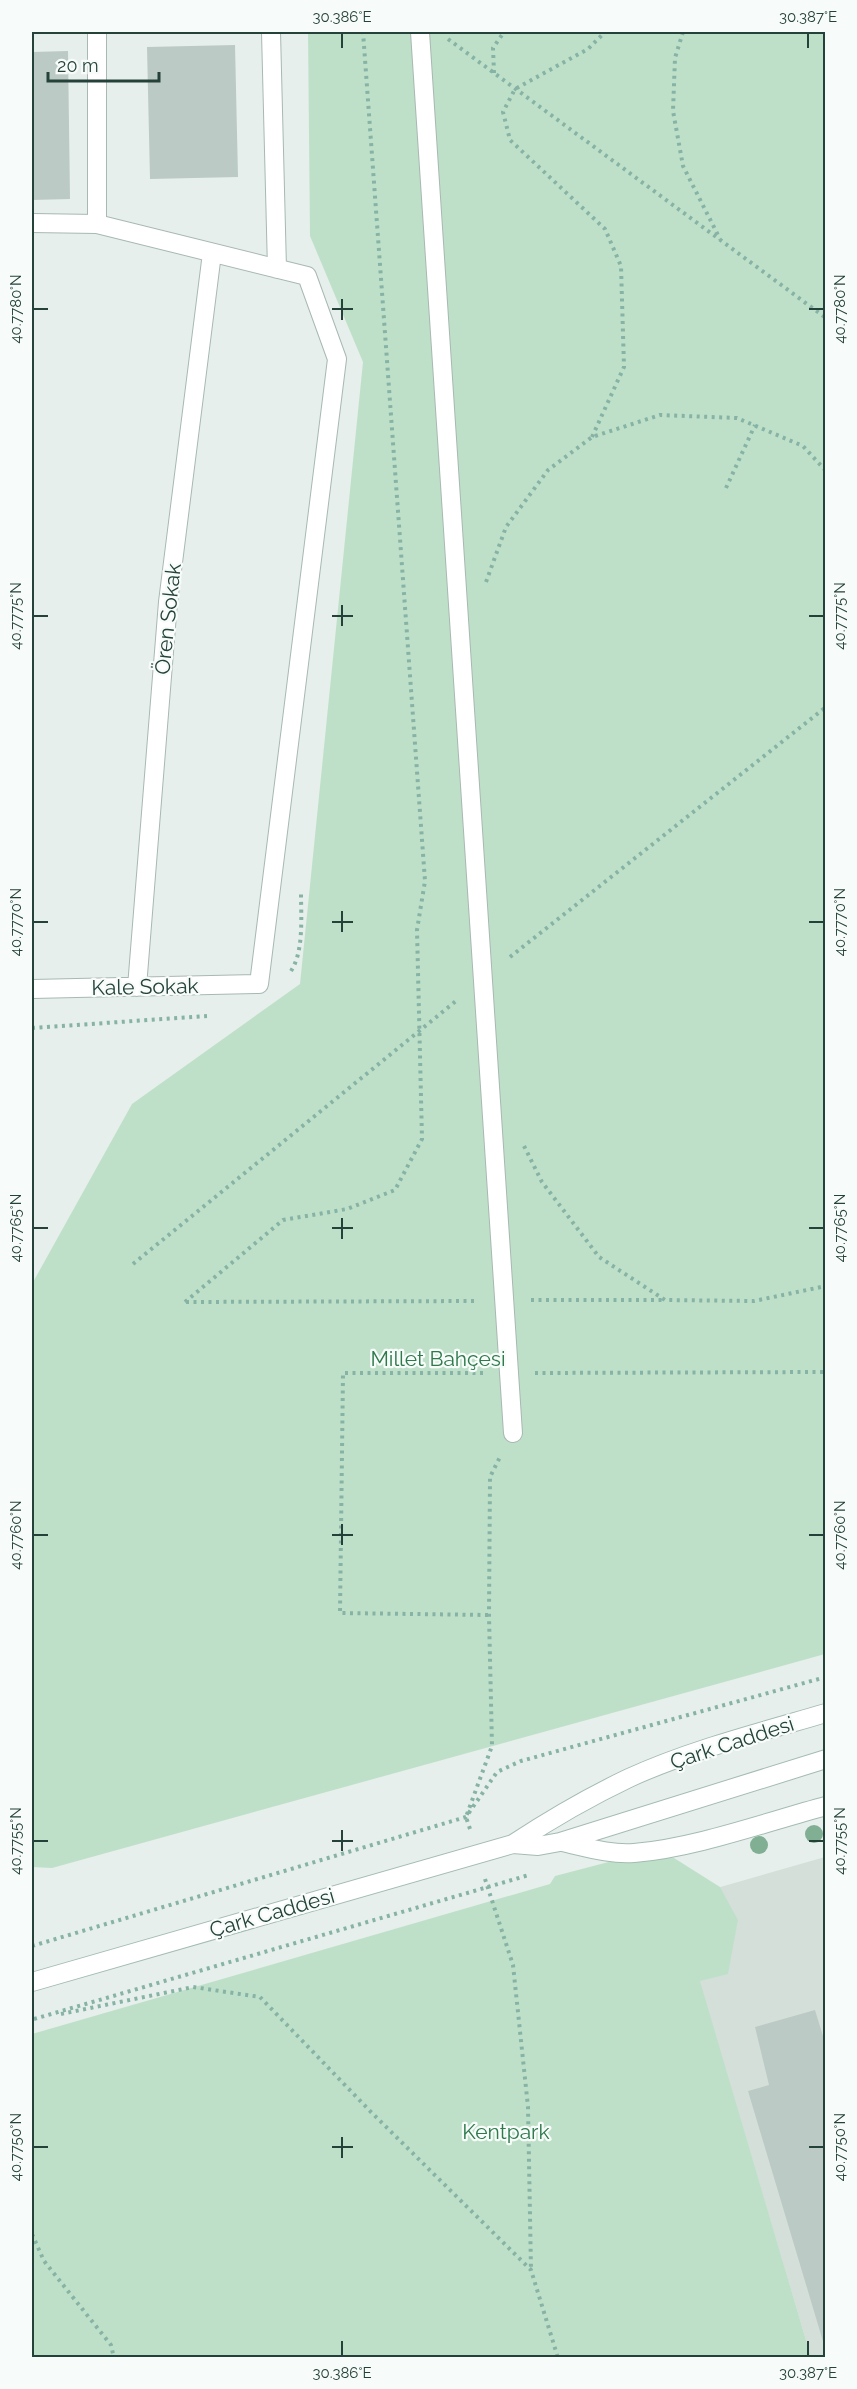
<svg xmlns="http://www.w3.org/2000/svg" width="857" height="2389" font-family="Raleway,sans-serif">
  <style>
    .built { fill: #d4dfda }
    .green { fill: #bfe0c8 }
    .building { fill: #bbcac4 }
    .lines { fill: none; stroke-linecap: round; stroke-linejoin: round }
    .pedestrian-casing { stroke: #a8b8b2; stroke-width: 20 }
    .minor-casing { stroke: #a8b8b2; stroke-width: 20 }
    .secondary-casing { stroke: #a4bbb3; stroke-width: 20 }
    .path { stroke: #86b3a5; stroke-width: 4; stroke-dasharray: 3 4.5; stroke-linecap: butt }
    .pedestrian { stroke: #fff; stroke-width: 18 }
    .minor { stroke: #fff; stroke-width: 18 }
    .secondary { stroke: #fff; stroke-width: 18 }
    .tree { fill: #80af93 }
    .ticks { fill: none; stroke: #24423a; stroke-width: 2 }
    .labels { text-anchor: middle; stroke-width: 4.5; stroke-linejoin: round; paint-order: stroke }
    .street-label { font-size: 21px; fill: #24423a; stroke: #f7fbf9 }
    .park-label { font-size: 21px; fill: #2d7a4b; stroke: #f7fbf9 }
    .neatline { fill: none; stroke: #24423a; stroke-width: 2 }
    .ticks-label { font-size: 15px; text-anchor: middle; fill: #24423a }
  </style>
  <rect width="100%" height="100%" fill="#e6efeb"/>
  <path class="built" d="M825,1857V2357H811L675,1900Z"/>
  <path class="green" d="M308,32H825V1654L52,1868L32,1867V1284L132,1104L300,984L363,362L310,236Z
    M674,1858L720,1887L738,1920L728,1974L700,1981L811,2357L32,2358V2034L550,1884L555,1876L620,1859Z"/>
  <path class="building" d="M235,45L238,177L150,179L147,47Z
    M68,51L70,199L32,200V52Z
    M815,2010L826,2046L825,2348L748,2091L769,2085L755,2027Z"/>
  <g class="lines">
    <defs>
      <path id="pedestrian" d="M420,32L513,1433"/>
      <path id="minor" d="M97,32V224
        M271,32L277,269
        M32,223L97,224L307,276L337,359L259,984L32,989
        M137,987L168,602L212,253"/>
      <path id="secondary" d="M562,1842C585,1847 611,1855 634,1853C695,1848 766,1822 826,1806
        M513,1844L538,1846L560,1842L826,1759
        M32,1982L513,1844C551,1819 589,1797 629,1778C690,1750 761,1732 826,1713"/>
    </defs>
    <use href="#pedestrian" class="pedestrian-casing"/>
    <use href="#minor" class="minor-casing"/>
    <use href="#secondary" class="secondary-casing"/>
    <path class="path" d="M683,32L675,58L673,111L683,166L720,239
      M448,39L826,318
      M494,73L493,48L504,32
      M592,437L624,367L621,266L605,229L510,140L503,112L515,89L588,49L605,32
      M726,488L755,425
      M486,582L506,527L548,470L592,437L660,415L737,418L803,446L826,471
      M510,957L826,707
      M291,971C304,951 301,917 301,893
      M32,1028L207,1016
      M524,1146L542,1182L599,1257L665,1300L754,1301L826,1286
      M133,1264L456,1001
      M531,1300H665
      M185,1302L283,1220L347,1209L395,1190L422,1139L417,930L425,881L363,32
      M186,1302L478,1301
      M483,1373H343L340,1613L489,1615
      M535,1373L826,1372
      M470,1829L466,1817L492,1746L489,1615L490,1477L500,1457
      M485,1879L513,1965L528,2107L531,2270
      M32,1946L466,1817L497,1772L521,1761L826,1677
      M61,2014L193,1987L260,1997L371,2112L531,2270L558,2358
      M34,2019L529,1875
      M32,2234L44,2261L111,2345L114,2358"/>
    <use href="#pedestrian" class="pedestrian"/>
    <use href="#minor" class="minor"/>
    <use href="#secondary" class="secondary"/>
  </g>
  <g class="tree">
    <circle cx="814" cy="1834" r="9"/>
    <circle cx="759" cy="1845" r="9"/>
  </g>
  <path class="ticks" d="M342,33V48M808,33V48M342,299V320M33,309H48M332,309H353M809,309H824M342,605V626M33,616H48M332,616H353M809,616H824M342,911V932M33,922H48M332,922H353M809,922H824M342,1218V1239M33,1228H48M332,1228H353M809,1228H824M342,1524V1545M33,1535H48M332,1535H353M809,1535H824M342,1830V1851M33,1841H48M332,1841H353M809,1841H824M342,2137V2158M33,2147H48M332,2147H353M809,2147H824M342,2341V2356M808,2341V2356"/>
  <g class="labels">
    <g class="street-label">
      <text transform="translate(168 619) rotate(-84)" y="7">Ören Sokak</text>
      <text transform="translate(145 987) rotate(-1)" y="7">Kale Sokak</text>
      <text transform="translate(732 1743) rotate(-18)" y="7">Çark Caddesi</text>
      <text transform="translate(272 1913) rotate(-16)" y="7">Çark Caddesi</text>
    </g>
    <g class="park-label">
      <text x="438" y="1366">Millet Bahçesi</text>
      <text x="506" y="2139">Kentpark</text>
    </g>
  </g>
  <rect width="857" height="2389" fill="none" stroke="#f7fbf9" stroke-width="66"/>
  <path d="M48 72v9h111v-9" fill="none" stroke="#24423a" stroke-width="3"/>
  <text x="57" y="72" font-size="18" fill="#24423a" stroke="#f7fbf9" stroke-width="4.5" paint-order="stroke">20 m</text>
  <rect x="33" y="33" width="791" height="2323" class="neatline"/>
  <g class="ticks-label">
    <text x="342" y="22">30.386°E</text>
    <text x="808" y="22">30.387°E</text>
    <text transform="translate(16 309) rotate(-90)" y="5">40.7780°N</text>
    <text transform="translate(840 309) rotate(-90)" y="5">40.7780°N</text>
    <text transform="translate(16 616) rotate(-90)" y="5">40.7775°N</text>
    <text transform="translate(840 616) rotate(-90)" y="5">40.7775°N</text>
    <text transform="translate(16 922) rotate(-90)" y="5">40.7770°N</text>
    <text transform="translate(840 922) rotate(-90)" y="5">40.7770°N</text>
    <text transform="translate(16 1228) rotate(-90)" y="5">40.7765°N</text>
    <text transform="translate(840 1228) rotate(-90)" y="5">40.7765°N</text>
    <text transform="translate(16 1535) rotate(-90)" y="5">40.7760°N</text>
    <text transform="translate(840 1535) rotate(-90)" y="5">40.7760°N</text>
    <text transform="translate(16 1841) rotate(-90)" y="5">40.7755°N</text>
    <text transform="translate(840 1841) rotate(-90)" y="5">40.7755°N</text>
    <text transform="translate(16 2147) rotate(-90)" y="5">40.7750°N</text>
    <text transform="translate(840 2147) rotate(-90)" y="5">40.7750°N</text>
    <text x="342" y="2378">30.386°E</text>
    <text x="808" y="2378">30.387°E</text>
  </g>
</svg>
